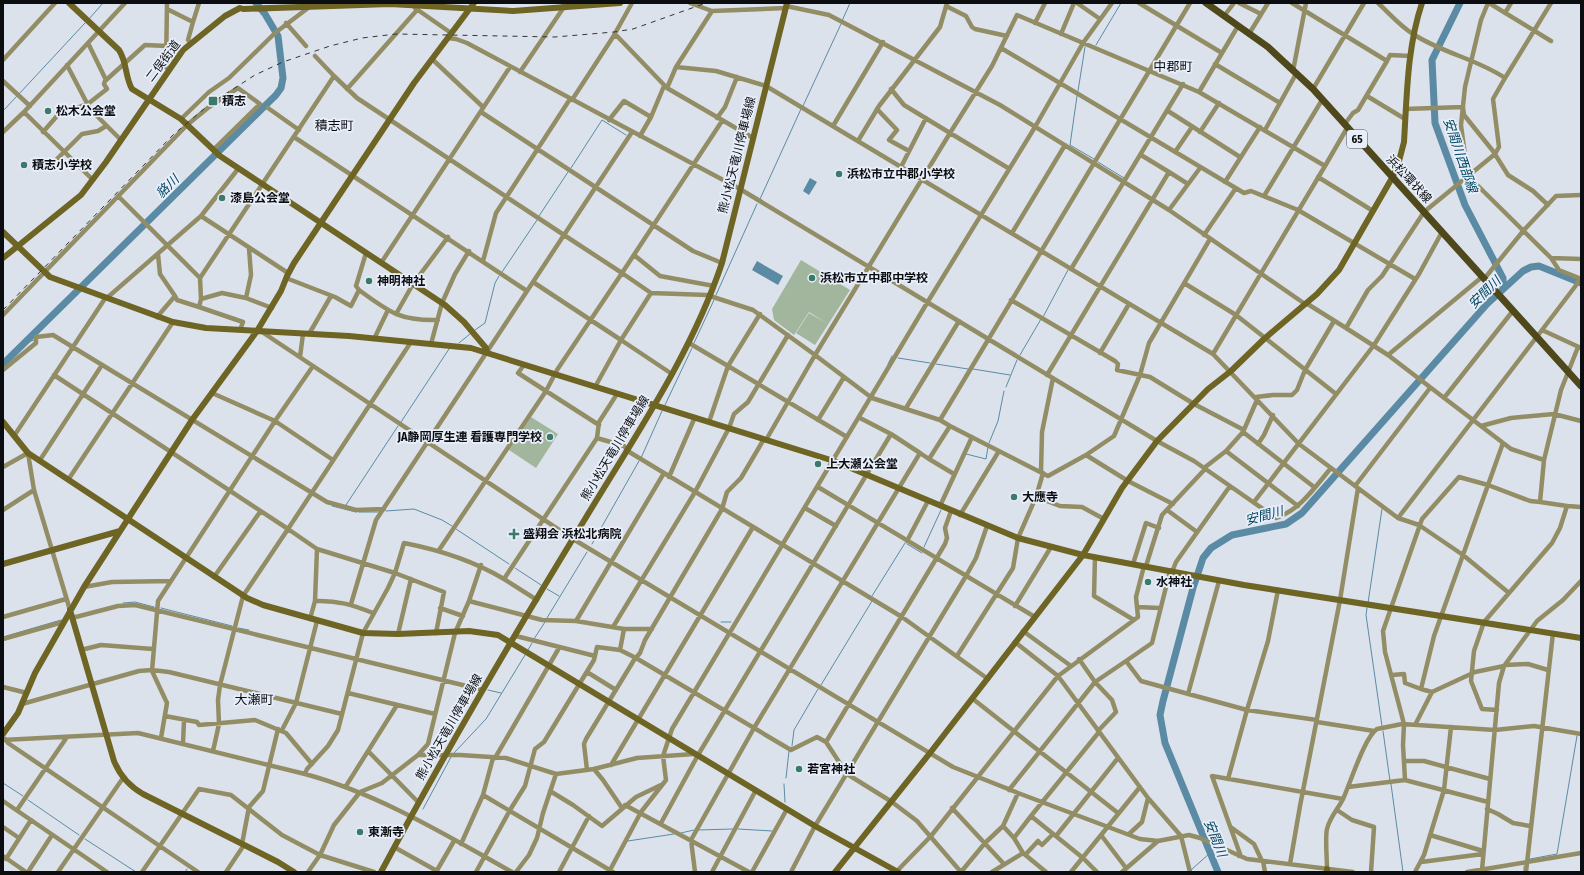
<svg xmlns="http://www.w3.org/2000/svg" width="1584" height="875" font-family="'Fira Sans Condensed','Noto Sans JP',sans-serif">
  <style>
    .green { fill: #a1b69c }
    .water { fill: #5b8ba4 }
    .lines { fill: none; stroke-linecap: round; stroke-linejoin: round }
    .stream { stroke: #5b8ba4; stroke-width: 1 }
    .river { stroke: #5b8ba4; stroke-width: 7 }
    .street { stroke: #938d66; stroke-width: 4.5 }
    .secondary { stroke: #6e6424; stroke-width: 6 }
    .primary { stroke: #4f481b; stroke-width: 7 }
    .rail { stroke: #323539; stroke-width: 1; stroke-dasharray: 5 5; stroke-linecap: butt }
    .poi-dot { fill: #3b7a68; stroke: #e9effa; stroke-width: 1.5 }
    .labels { text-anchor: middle; stroke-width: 3.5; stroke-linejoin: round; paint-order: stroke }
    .shield { fill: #e9effa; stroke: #4e5156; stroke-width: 1 }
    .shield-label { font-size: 11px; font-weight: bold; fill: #0b0d10 }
    .street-label { font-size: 12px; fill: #0b0d10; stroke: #e9effa }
    .poi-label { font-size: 12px; font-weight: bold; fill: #0b0d10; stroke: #e9effa; text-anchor: start }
    .neighbourhood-label { font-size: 13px; fill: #0b0d10; stroke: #e9effa }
    .water-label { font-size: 13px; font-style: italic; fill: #00455f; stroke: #e9effa }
  </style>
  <rect width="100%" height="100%" fill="#dce2ec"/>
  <path class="green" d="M801,260L850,290L815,345L796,333L809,313L828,324L809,312L794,335L774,320L772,309Z
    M531,417L558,434L536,468L509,450Z"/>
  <path class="water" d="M810,178L817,182L809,195L803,191Z
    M757,261L783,276L778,285L752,270Z"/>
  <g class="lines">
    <path class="stream" d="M89,19L103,3
      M842,21L850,3
      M1096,45L1121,3
      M1078,91L1085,47
      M19,94L85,23
      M1077,96L1070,145L1094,159
      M803,106L841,24
      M3,111L17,96
      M1098,162L1124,178
      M571,168L602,120L626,135
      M760,199L801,109
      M539,216L568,172
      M502,272L537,220
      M716,295L757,204
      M1043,317L1068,270
      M475,330L485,323L495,283L499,276
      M459,343L470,334
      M694,343L714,300
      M24,344L34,340
      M1020,355L1041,319
      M898,358L930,363
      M888,364L892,356
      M936,364L968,369
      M973,369L1010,375
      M1006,387L1017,360
      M665,405L692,348
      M401,422L449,349
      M989,443L998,421L1004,391
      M966,454L986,459L988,447
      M641,458L662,411
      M346,505L398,426
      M332,506L356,512
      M386,511L414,509L442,520L452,526
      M359,512H378
      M456,529L509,564
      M592,544L639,461
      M907,544L922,553
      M924,547L941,510
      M515,568L541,585
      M547,589L559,596
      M872,596L905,543
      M123,603L135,602L154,607
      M1368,603L1382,509
      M161,608L232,626
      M1367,608L1366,615L1382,726
      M547,618L587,552
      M721,622H731
      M238,628L249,630
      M3,637L61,620
      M534,639L545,622
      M528,650L532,643
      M821,685L872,601
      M488,690L501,693
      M1383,731L1390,781
      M792,746L794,730L818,689
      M454,753L486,719L525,655
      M786,778L789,751
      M3,783L23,796
      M784,784L785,802
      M1391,784L1403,872
      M28,800L79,835
      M423,809L451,757
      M738,829L772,831
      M698,830L733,829
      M681,833L694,830
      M85,839L136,872
      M628,841L674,834
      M1530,859L1557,854L1577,736
      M1191,870L1210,853
      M185,872L187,869
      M1524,872V866"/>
    <path class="river" d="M1460,3L1432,60L1435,123L1465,205L1503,278V288
      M3,364L276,95L281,88L283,78L278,36L265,14L256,3
      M1218,872L1165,743L1160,715L1163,701L1193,588L1203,558L1211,548L1232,535L1286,524L1302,513L1487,304L1523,271L1531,267L1539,266L1581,283"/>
    <path class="street" d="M167,3L166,67L169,70
      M690,3L712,11
      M1077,3L1100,19
      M1139,3L1222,53
      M1239,3L1261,14
      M1292,3L1387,61L1358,110L1353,113L1344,125
      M1488,3L1481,20L1465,87L1461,125L1467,171L1468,176L1551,258L1559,270L1579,278L1577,284L1542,330
      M1489,3L1551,41
      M786,6L829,15L1000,105L1169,210L1305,304
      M946,6L966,16L972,27L975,29L1007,36
      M415,8L451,33
      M167,9L193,22L188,40L191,43
      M1505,13L1511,3
      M1224,16L1234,3
      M193,22L199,3
      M286,23L306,46
      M1035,23L1045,3
      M1061,34L1074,3
      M1249,34L1268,3
      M613,37L632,3
      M448,38L456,39L467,43L740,189L1157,441L1194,461L1230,486L1176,562L1172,572
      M88,43L106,80
      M1001,48L1244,193L1251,191L1298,210L1415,279
      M315,56L334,76
      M432,59L483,107
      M3,60L55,3
      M1387,61L1390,55L1410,56
      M1215,64L1280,103
      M67,65L90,109L121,140
      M676,67L716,71L766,86L1213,354L1299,444L1398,518
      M1293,71L1306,3
      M520,72L564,7L563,3
      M1505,78L1551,3
      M3,81L30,106
      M667,88L753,138
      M347,89L417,10
      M891,89L904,105L950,133L992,66L1017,15L1199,92L1325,166L1347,128
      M1313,89L1364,3
      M1199,92L1238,26
      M1367,96L1405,119
      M572,100L613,37L617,36L667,88L676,67L712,11L786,8
      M268,108L299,130
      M877,109L897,130L889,140L909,151
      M1405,109L1463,107L1464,115L1493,151L1508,175L1533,191L1548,205
      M1168,111L1240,157
      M24,112L93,180
      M481,112L693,251L722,263
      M717,118L725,107L737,77
      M181,119L209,92L229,78L275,33L308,8L309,3
      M609,120L624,101L651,117
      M722,121L622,273L651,293L707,295L753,310L815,355L950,133L1008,168
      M833,126L883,42
      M1265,130L1296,74
      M3,132L24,112L125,3
      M43,132L57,116L89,103L107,89L104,84L105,81L145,45L167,46
      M1200,132L1219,103
      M640,136L651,117L664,86
      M294,137L527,291
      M858,141L879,106L940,27L947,3
      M1175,152L1192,127
      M1141,155L1169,172
      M901,167L926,118
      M48,168L82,134L98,131L106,126
      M1318,177L1373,211
      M1225,182L1260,127
      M118,196L200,278
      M1264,196L1322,100
      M1169,210L1200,168
      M201,216L288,273
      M1012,233L1065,145
      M1204,235L1236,188
      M366,253L356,286L359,290C389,312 400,321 438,320
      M158,254L160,274L175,296
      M634,255L660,276L714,286
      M1551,258L1581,259
      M483,261L496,213L570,99
      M381,263L510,67
      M1071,269L1183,84
      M286,278L335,297L351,306L359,290
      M1484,279L1524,230L1556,196L1581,195
      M533,282L621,340L595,387
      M1184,283L1236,315L1336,394
      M651,293L621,340L672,374
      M108,297L201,216L238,169
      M246,298L251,275L249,248
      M201,299L222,293L246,298L272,308
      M1011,300L1115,361L1118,364L1117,370L1150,377L1194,404L1244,430
      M1306,303L1346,328L1368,290L1382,276L1424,212L1495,154L1499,147L1493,99L1505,78C1477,59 1442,53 1413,34C1400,26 1389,13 1378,3
      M199,307L243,322L240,330
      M396,314L413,284L448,237
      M760,314L728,366L847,437
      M3,315L187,125L209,107L238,88L260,104L213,150
      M157,317L175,296L177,300L199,307L201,299L200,278L334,76L357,98L564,235L376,520L351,604
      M1346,328L1388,355L1511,449L1544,460L1561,390L1578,347
      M262,332L573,539L953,767L1018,793L1140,839L1158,841L1189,835L1200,838L1247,859L1353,872
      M309,334L331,296
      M374,339L388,310
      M411,342L288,529L317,549L395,573L404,543C440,550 472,560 504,579
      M689,343L728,366L709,422
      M431,344L442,303L455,274L469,251
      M1100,353L1129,304
      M1213,354L1325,166
      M1388,355L1482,277
      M300,357L303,334
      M524,365L518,373L546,391L557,370L622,273L564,235L632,132
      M313,366L275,421L333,460
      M3,370L36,343V337L53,335L327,502L356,510L384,509
      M54,375L288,529L243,596L220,685L218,700L219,724L213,751
      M1047,375L1169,172L1188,184
      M1256,397L1273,395H1292L1297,390L1305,370L1334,321
      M1444,398L1512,312
      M906,408L959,321
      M860,418L891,434L920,453
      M818,420L844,377
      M950,426L1048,476L1086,455L1114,436L1140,375L1149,343L1210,239
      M1481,426L1511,418L1554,414L1581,421
      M1243,432L1314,487
      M14,436L106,297
      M597,438L624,446L627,449
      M766,440L815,355L872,398L940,420
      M1503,443L1488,485L1530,501L1540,502
      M1258,444L1264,435L1273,415
      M626,450L902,617L988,679
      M1226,451L1298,506
      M1086,455L1128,481L1173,504
      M929,459L954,474
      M40,460L100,368
      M3,467L28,453L34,490L70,610
      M1204,468L1226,451L1243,432L1257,400
      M1041,472L1042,432L1053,378
      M669,477L695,417
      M68,480L173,322
      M1230,486L1276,518C1300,510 1315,487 1331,468
      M1355,486L1430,388
      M818,487L1035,617
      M1036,497L1060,506L1082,507L1104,519
      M1254,502L1374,345L1419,274L1442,232
      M940,506L972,437
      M1567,506L1581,507
      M805,508L836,526
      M3,510L34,490
      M1167,510L1197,532
      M960,515L999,451
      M907,541L928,501
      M439,550L546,391L599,425
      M1133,564L1146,523L1159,528
      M481,565L469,601L542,620L576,621L624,629L620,650
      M1146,566L1162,515L1206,468
      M214,577L260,512
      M84,587L112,582L171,581
      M1509,593L1552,543L1560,528L1567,506L1540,502L1544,460
      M537,600L504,579L597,438L599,422L617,394
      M315,601C337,600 353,605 373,613
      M1015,606L1051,547
      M1137,607L1160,608
      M440,608L463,616
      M3,617L66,599
      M72,618L118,606L135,605L483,690
      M310,619L315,601L317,549
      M1134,620L1138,617L1136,597L1144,566
      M576,621L664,473
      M613,627L695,492L729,428L734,414L748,402L788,335
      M624,629H652
      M1023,631L1071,666
      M398,634L411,579
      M516,636L595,656
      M3,639L63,622
      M1015,642L1058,676L1148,798L1181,836L1190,872
      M81,650L101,645L153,649
      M957,656L1013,568L1018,538L1036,497L1043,473
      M1079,659L1095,682L1112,700L1116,712L1098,731
      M1126,661L1152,643L1170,571
      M1505,665L1528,664L1548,670
      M587,672L616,690
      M1392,675L1404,674L1405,683L1421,689
      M3,687L27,693
      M1432,692L1475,672L1504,666
      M348,693L435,714
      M1188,694L1219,581
      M973,699L1118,813
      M22,704L139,671L152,670L169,672L342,714
      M1497,710L1482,709L1471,681L1474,651L1484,622L1509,593L1463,555L1419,525L1398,518L1542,330L1581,348
      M165,716L197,722L199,725L255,720L286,733L312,764
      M1317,722L1374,731
      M282,730L296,703L317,621
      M161,738L167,703L152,671L158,601L275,421L212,393
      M5,739L8,743L198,872
      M3,740L138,733L305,774C379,794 446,835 512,872
      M826,742L945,544L947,538L945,528L951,511
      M183,743L184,720
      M368,751L419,803
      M418,755H460L506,758L556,774L594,769L637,758L694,754
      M493,758L483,795L613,872
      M495,758L559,648
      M1404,761H1424L1490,779
      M611,765L753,527
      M594,769L603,780L622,808
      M587,770L584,744L586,739L634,660L640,653L645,640L722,509L727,492L741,478L764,439
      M305,774L307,769L328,746L338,730L363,633L388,588L395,573L444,592L436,633
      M1228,779L1247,710L1268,641L1278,590
      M1405,780L1403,745L1404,724L1385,652L1383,631L1422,519L1459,477L1488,485L1434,636L1421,689L1432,692L1415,725
      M346,786L397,705
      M1348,787L1405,780L1488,802
      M1009,790L1095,682L1126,661L1141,681L1247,710L1317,720
      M550,791L573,805L602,826L636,797L661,785
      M1018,793L1003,826L1014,838L1031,816
      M3,801L107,872
      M625,805L749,872
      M952,808L1003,863
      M1487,809L1498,814L1513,823L1530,826
      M17,810L67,737
      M1337,810L1352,820L1374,827L1371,872
      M661,823L698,755L891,434
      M3,827L19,838
      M1232,828L1254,844L1262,861
      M1129,834L1142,822L1148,798
      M1101,835L1126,868
      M1430,835L1483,851
      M1056,836L1118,758
      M1014,838L1023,853L1046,872
      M242,844L249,807L263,791L278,729
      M461,844L483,795
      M394,847L437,871
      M1026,854L1038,841L1042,845L1053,834
      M3,856L26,872
      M1239,856L1240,854L1212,776L1343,799
      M6,859L31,820
      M1263,861L1265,872
      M1421,862L1483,854
      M1290,864L1300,806L1340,600L1358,488
      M1327,869C1327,859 1325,837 1327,829C1330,817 1338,809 1343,799C1350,784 1365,736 1377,729L1402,724L1495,730L1534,726L1581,734
      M1482,870L1499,683L1504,666L1537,621L1563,600L1581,581
      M28,872L52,835
      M58,872L123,778
      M142,872L199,789L231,795L282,835L320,855L308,872
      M226,872L244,845
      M374,872L320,855L334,825L360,792L382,783L418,755L428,744L455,633L469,601
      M436,872L454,841
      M476,872L510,810L525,786L535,749L544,742L594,660L597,647L620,650L636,658L791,750L817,737L826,742L847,774L892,802L917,821L961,872
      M516,872L529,855L537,838L543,813L556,774
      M559,872L589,816
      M609,872L641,812L666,780L663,756L672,729L927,303L1035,127L1083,43L1112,3
      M695,872L691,840L754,728L920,453L929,459L950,426L940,420L1190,3
      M712,872L756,790
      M752,872L787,809
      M791,872L815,826L966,576L976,558L987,526
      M896,872L931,836L1058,676L1134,620L1094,596L1095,557
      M961,872L985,843L1003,826
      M992,872L1023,853
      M1071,872L1140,787
      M1097,872L1083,858L1031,816L1099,732
      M1122,872L1158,841
      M1415,872L1424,855L1444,790L1451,727
      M1467,872L1581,853
      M1526,872L1553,633"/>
    <path class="secondary" d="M69,3L119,50C127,62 125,77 132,89L181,119L220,156L445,305L464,322L486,348L487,352
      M3,232L50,277L173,322L206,328L349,336L471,348L834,461L1018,538L1083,555L1244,585L1581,638
      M3,258L81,195L106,162L183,50L225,16L240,8L243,9L390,4L513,11L620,3
      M3,422L28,453L247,598L263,605L363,633L398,634L469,631L498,635L815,826L898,872
      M3,564L120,531
      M70,610L114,761C120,776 129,786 143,794L278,862L294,872
      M3,734L18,713L35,673L84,587L192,420L257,331L281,291L287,276L294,263L414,83L474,3
      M1327,869V872
      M381,872C445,752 514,635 585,519C635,436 691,355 722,263L787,3
      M835,872L930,753L1083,555L1122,488L1157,441L1208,389L1231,371L1264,339L1317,294L1339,270L1392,178L1398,165L1404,142C1407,95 1407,48 1422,3"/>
    <path class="primary" d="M1206,3L1268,47L1313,89L1581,386"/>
    <path class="rail" d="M3,310L174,134L210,104L255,75L283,62L330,46L362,38L396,34L555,37L614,32L633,29L706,3"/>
  </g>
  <g class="poi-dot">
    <rect x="208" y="96" width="10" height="10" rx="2"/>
    <circle cx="48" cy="111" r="4"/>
    <circle cx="24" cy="165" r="4"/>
    <circle cx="839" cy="174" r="4"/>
    <circle cx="222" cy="198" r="4"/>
    <circle cx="812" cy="278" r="4"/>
    <circle cx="369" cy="281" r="4"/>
    <circle cx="550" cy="437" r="4"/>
    <circle cx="818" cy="464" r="4"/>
    <circle cx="1014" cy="497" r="4"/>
    <path d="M512 528h4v4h4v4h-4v4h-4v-4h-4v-4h4z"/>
    <circle cx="1148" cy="582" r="4"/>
    <circle cx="799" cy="769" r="4"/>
    <circle cx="360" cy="832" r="4"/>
  </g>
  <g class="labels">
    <rect class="shield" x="1347" y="130" width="20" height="18" rx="3"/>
    <g class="shield-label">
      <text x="1357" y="143">65</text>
    </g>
    <g class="street-label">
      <text transform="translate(163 61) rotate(-53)" y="4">二俣街道</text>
      <text transform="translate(737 155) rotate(-76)" y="4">熊小松天竜川停車場線</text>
      <text transform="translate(1409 179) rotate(47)" y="4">浜松環状線</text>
      <text transform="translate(615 448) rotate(-59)" y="4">熊小松天竜川停車場線</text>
      <text transform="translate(449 727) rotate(-60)" y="4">熊小松天竜川停車場線</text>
    </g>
    <g class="poi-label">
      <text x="222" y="105">積志</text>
      <text x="56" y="115">松木公会堂</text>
      <text x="32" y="169">積志小学校</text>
      <text x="847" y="178">浜松市立中郡小学校</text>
      <text x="230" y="202">漆島公会堂</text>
      <text x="820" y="282">浜松市立中郡中学校</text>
      <text x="377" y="285">神明神社</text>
      <text x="542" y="441" text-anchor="end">JA静岡厚生連 看護専門学校</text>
      <text x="826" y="468">上大瀬公会堂</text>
      <text x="1022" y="501">大應寺</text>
      <text x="523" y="538">盛翔会 浜松北病院</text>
      <text x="1156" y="586">水神社</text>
      <text x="807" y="773">若宮神社</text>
      <text x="368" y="836">東漸寺</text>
    </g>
    <g class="neighbourhood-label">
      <text x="1173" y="71">中郡町</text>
      <text x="334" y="130">積志町</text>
      <text x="254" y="704">大瀬町</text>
    </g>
    <g class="water-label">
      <text transform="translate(1461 155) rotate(71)" y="5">安間川西部線</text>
      <text transform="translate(167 186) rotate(-45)" y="5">貉川</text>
      <text transform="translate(1484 292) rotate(-45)" y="5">安間川</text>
      <text transform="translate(1264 515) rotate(-15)" y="5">安間川</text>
      <text transform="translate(1216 838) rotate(68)" y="5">安間川</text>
    </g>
  </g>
  <rect width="1584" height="875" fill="none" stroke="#0b0d10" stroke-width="8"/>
</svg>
